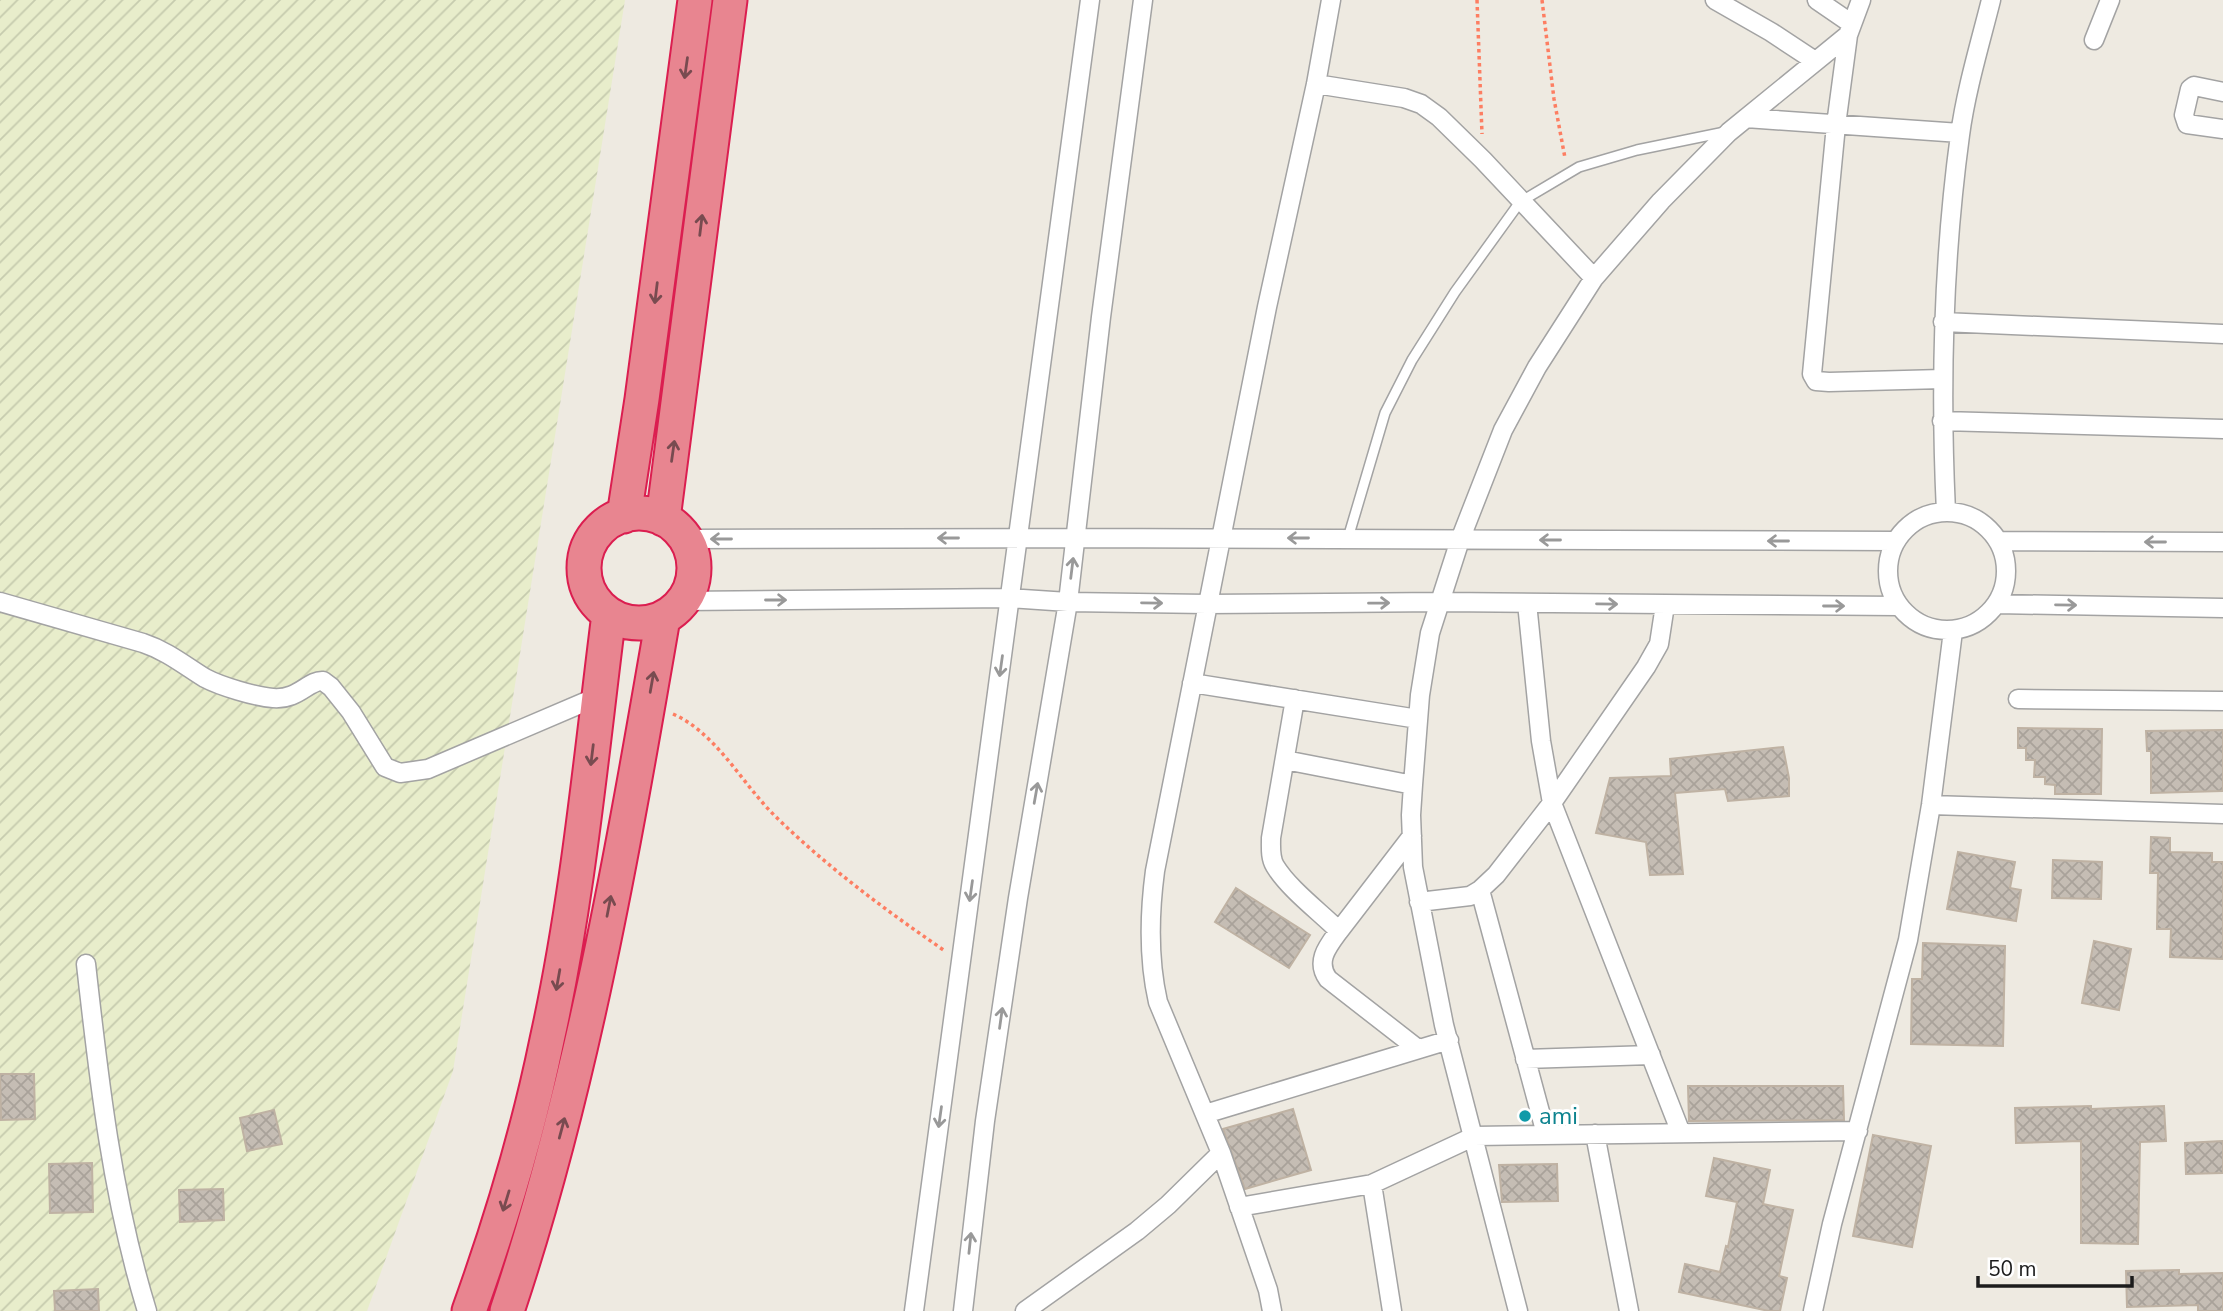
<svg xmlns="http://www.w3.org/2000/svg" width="2223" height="1311" font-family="'Nunito Sans',sans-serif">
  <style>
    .farmland { fill: url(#farmland-furrows) }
    .building { fill: url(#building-cross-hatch); stroke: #bfb2a3; stroke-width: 2 }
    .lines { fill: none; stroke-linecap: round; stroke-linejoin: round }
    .lane-casing { stroke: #a3a3a3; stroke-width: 12 }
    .street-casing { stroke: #a3a3a3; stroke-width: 21 }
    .highway-casing { stroke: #db1e50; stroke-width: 37 }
    .path { stroke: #fd7e62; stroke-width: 3.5; stroke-dasharray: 3.5 3.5; stroke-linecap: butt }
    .lane { stroke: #fff; stroke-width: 9 }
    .street { stroke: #fff; stroke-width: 18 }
    .highway { stroke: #e88590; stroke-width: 33 }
    .oneway { stroke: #784b50 }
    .oneway2 { stroke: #999 }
    .culture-dot { fill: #0f9aa8; stroke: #fff; stroke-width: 2.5 }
    .labels { text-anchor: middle; stroke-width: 6; stroke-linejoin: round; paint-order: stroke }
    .culture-label { font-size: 24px; fill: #0d838f; stroke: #fff; text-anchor: start }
  </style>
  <defs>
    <pattern id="farmland-furrows" width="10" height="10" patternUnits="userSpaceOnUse" patternTransform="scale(1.75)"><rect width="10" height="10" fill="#e8edcb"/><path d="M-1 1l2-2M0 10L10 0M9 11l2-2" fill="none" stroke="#c6cbae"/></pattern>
    <pattern id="building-cross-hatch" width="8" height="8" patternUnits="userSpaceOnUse" patternTransform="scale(1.75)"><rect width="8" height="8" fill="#c5bdb4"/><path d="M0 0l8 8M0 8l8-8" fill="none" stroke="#a9a29a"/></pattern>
  </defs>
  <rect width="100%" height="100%" fill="#eeeae1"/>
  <path class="farmland" d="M0,0H625L453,1071L367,1311H0Z"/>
  <path class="building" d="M2018,728L2102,729L2101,794H2055V785L2045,784V777H2034L2035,760H2026V748H2018Z
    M2223,730V791L2151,793V751H2147L2146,731Z
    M1783,747L1789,778V796L1728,801L1725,789L1675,793L1683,874L1650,875L1646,842L1596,833L1610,778L1671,776L1670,759Z
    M2151,837L2170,838V852L2212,853V862H2223V959L2170,957L2171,929H2157L2158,873H2150Z
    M1958,852L2015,862L2010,888L2021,890L2016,921L1947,909Z
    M2053,860L2102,862L2101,899L2052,898Z
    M1236,888L1310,935L1289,968L1215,922Z
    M2094,941L2131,949L2119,1010L2082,1003Z
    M1923,943L2005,946L2003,1046L1911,1044L1912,979H1922Z
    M0,1074H34L35,1119L1,1120Z
    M1688,1086H1843L1844,1120L1689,1121Z
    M2091,1106V1109L2164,1106L2166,1141L2140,1142L2138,1244L2081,1243V1141L2016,1143L2015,1108Z
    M1293,1109L1311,1170L1245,1189L1223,1129Z
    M274,1110L282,1144L247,1151L240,1118Z
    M1873,1135L1931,1146L1912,1247L1853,1236Z
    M2223,1141V1173L2186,1174L2185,1143Z
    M1714,1158L1770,1170L1763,1204L1793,1210L1779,1276L1787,1278L1780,1311H1769L1679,1292L1685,1264L1720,1272L1726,1246L1728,1247L1737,1202L1706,1196Z
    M92,1163L93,1212L50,1213L49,1164Z
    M1557,1164L1558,1201L1502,1202L1499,1165Z
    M223,1189L224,1220L180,1222L179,1190Z
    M2179,1270V1274L2223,1273V1311H2198V1305L2127,1307L2126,1271Z
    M98,1289L99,1311H55L54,1291Z"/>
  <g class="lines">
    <defs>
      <path id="lane" d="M1348,538L1385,413L1412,360L1455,292L1520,202L1579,167L1637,150L1725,132"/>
      <path id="street" d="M1715,0L1771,32L1815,61
        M1817,0L1852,24
        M1861,0L1848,35L1836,125L1812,374L1816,381L1829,382L1942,379
        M2094,40L2110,0
        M1316,84L1404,98L1421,104L1439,117L1483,160L1594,278
        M2223,92L2194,86L2190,89L2184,115L2187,124L2223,129
        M1746,118L1960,133
        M1943,322L2223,334
        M1942,421L2223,429
        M1946,512C1940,386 1943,260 1960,135C1966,90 1980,44 1991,0
        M1888 571a59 59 0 1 1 118 0a59 59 0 1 1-118 0Z
        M686,539L1076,538L1895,541
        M1998,541L2223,542
        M683,601L1010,598L1068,602L1207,604L1441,602L1898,606
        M0,602L143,643C167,651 184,665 205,678C220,686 256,697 273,698C299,700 308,680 323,681L331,687L351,712L385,767L400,773L428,769L599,696
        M1527,603L1541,741L1552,803L1681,1133
        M1997,604L2223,608
        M1192,683L1418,719
        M1295,699L1271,838C1271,848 1270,858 1275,866C1289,889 1320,912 1339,931L1412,836
        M2018,699L2223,701
        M1285,760L1413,785
        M1931,805L2223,814
        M1480,890L1546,1134
        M1419,902L1470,896L1480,890L1496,875L1552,803L1646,667L1659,644L1665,605
        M1339,931C1328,946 1315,961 1328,979L1418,1049
        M86,964C99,1081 112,1197 147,1311
        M1525,1059L1651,1055
        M1205,1114L1449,1040
        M1595,1134L1629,1311
        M1372,1184L1392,1311
        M1239,1207L1372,1184L1475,1136L1858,1131
        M914,1311L1090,0
        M963,1311L985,1121L1018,898L1068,602L1101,317L1143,0
        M1025,1311L1137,1231L1168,1205L1221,1153
        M1272,1311L1268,1290L1221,1153L1158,1002C1148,958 1149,916 1155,871L1267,307L1316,84L1331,0
        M1518,1311L1444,1025L1413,867L1411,815L1413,785L1420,695L1430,633L1460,540L1503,430L1537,367L1594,278L1661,201L1729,132L1848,35
        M1813,1311L1832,1224L1908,940L1931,805L1953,631"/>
      <path id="highway" d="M584 568a55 55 0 1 1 110 0a55 55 0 1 1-110 0Z
        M624,516L642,399L695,0
        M663,519L730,0
        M469,1311C501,1222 528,1133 547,1040C578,900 591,756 609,614
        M507,1311C582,1087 623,850 663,618"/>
    </defs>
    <use href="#lane" class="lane-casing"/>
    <use href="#street" class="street-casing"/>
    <use href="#highway" class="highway-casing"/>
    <path class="path" d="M1477,0L1482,134
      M1542,0L1554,99L1565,158
      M673,714C716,733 741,782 774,815C827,867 884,909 945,951"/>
    <use href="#lane" class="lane"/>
    <use href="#street" class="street"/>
    <use href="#highway" class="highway"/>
  </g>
  <defs><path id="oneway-shaft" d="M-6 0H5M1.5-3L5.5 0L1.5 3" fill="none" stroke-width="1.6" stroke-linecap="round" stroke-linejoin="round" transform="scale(1.75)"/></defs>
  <g class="oneway">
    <use href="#oneway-shaft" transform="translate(686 68) rotate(98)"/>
    <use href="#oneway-shaft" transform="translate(701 225) rotate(-83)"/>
    <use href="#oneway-shaft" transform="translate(656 293) rotate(97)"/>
    <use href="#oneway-shaft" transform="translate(673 451) rotate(-82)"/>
    <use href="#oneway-shaft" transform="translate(652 682) rotate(-80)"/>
    <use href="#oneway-shaft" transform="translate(592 755) rotate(97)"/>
    <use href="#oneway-shaft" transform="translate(609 906) rotate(-79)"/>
    <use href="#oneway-shaft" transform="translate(558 980) rotate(100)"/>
    <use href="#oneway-shaft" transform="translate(562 1128) rotate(-75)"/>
    <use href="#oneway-shaft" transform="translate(506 1201) rotate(107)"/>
  </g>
  <g class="oneway2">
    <use href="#oneway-shaft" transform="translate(948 538) rotate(180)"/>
    <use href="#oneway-shaft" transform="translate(1298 538) rotate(180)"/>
    <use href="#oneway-shaft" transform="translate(721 539) rotate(180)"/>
    <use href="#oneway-shaft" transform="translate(1550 540) rotate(-180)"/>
    <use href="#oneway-shaft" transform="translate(1778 541) rotate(180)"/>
    <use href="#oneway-shaft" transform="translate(2155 542) rotate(-180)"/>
    <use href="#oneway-shaft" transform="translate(1072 568) rotate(-83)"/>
    <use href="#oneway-shaft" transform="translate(776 600)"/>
    <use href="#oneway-shaft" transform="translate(1152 603) rotate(1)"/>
    <use href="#oneway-shaft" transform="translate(1379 603) rotate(-1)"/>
    <use href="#oneway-shaft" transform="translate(1607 604) rotate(1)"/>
    <use href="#oneway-shaft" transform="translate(2066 605) rotate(1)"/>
    <use href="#oneway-shaft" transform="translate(1834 606)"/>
    <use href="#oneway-shaft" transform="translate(1001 666) rotate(98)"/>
    <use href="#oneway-shaft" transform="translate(1036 793) rotate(-80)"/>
    <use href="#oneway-shaft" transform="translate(971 891) rotate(98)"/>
    <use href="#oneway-shaft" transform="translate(1001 1018) rotate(-82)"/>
    <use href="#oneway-shaft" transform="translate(940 1117) rotate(98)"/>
    <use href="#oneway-shaft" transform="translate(970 1243) rotate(-84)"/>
  </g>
  <circle class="culture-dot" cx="1525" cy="1116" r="7"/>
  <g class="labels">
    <g class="culture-label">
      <text x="1539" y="1124">ami</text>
    </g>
  </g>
  <path d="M1978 1276v10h154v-10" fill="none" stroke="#1c1c1c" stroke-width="3.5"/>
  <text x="1988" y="1276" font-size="21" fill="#1c1c1c" stroke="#ffffff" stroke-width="5" paint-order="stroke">50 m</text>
</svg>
